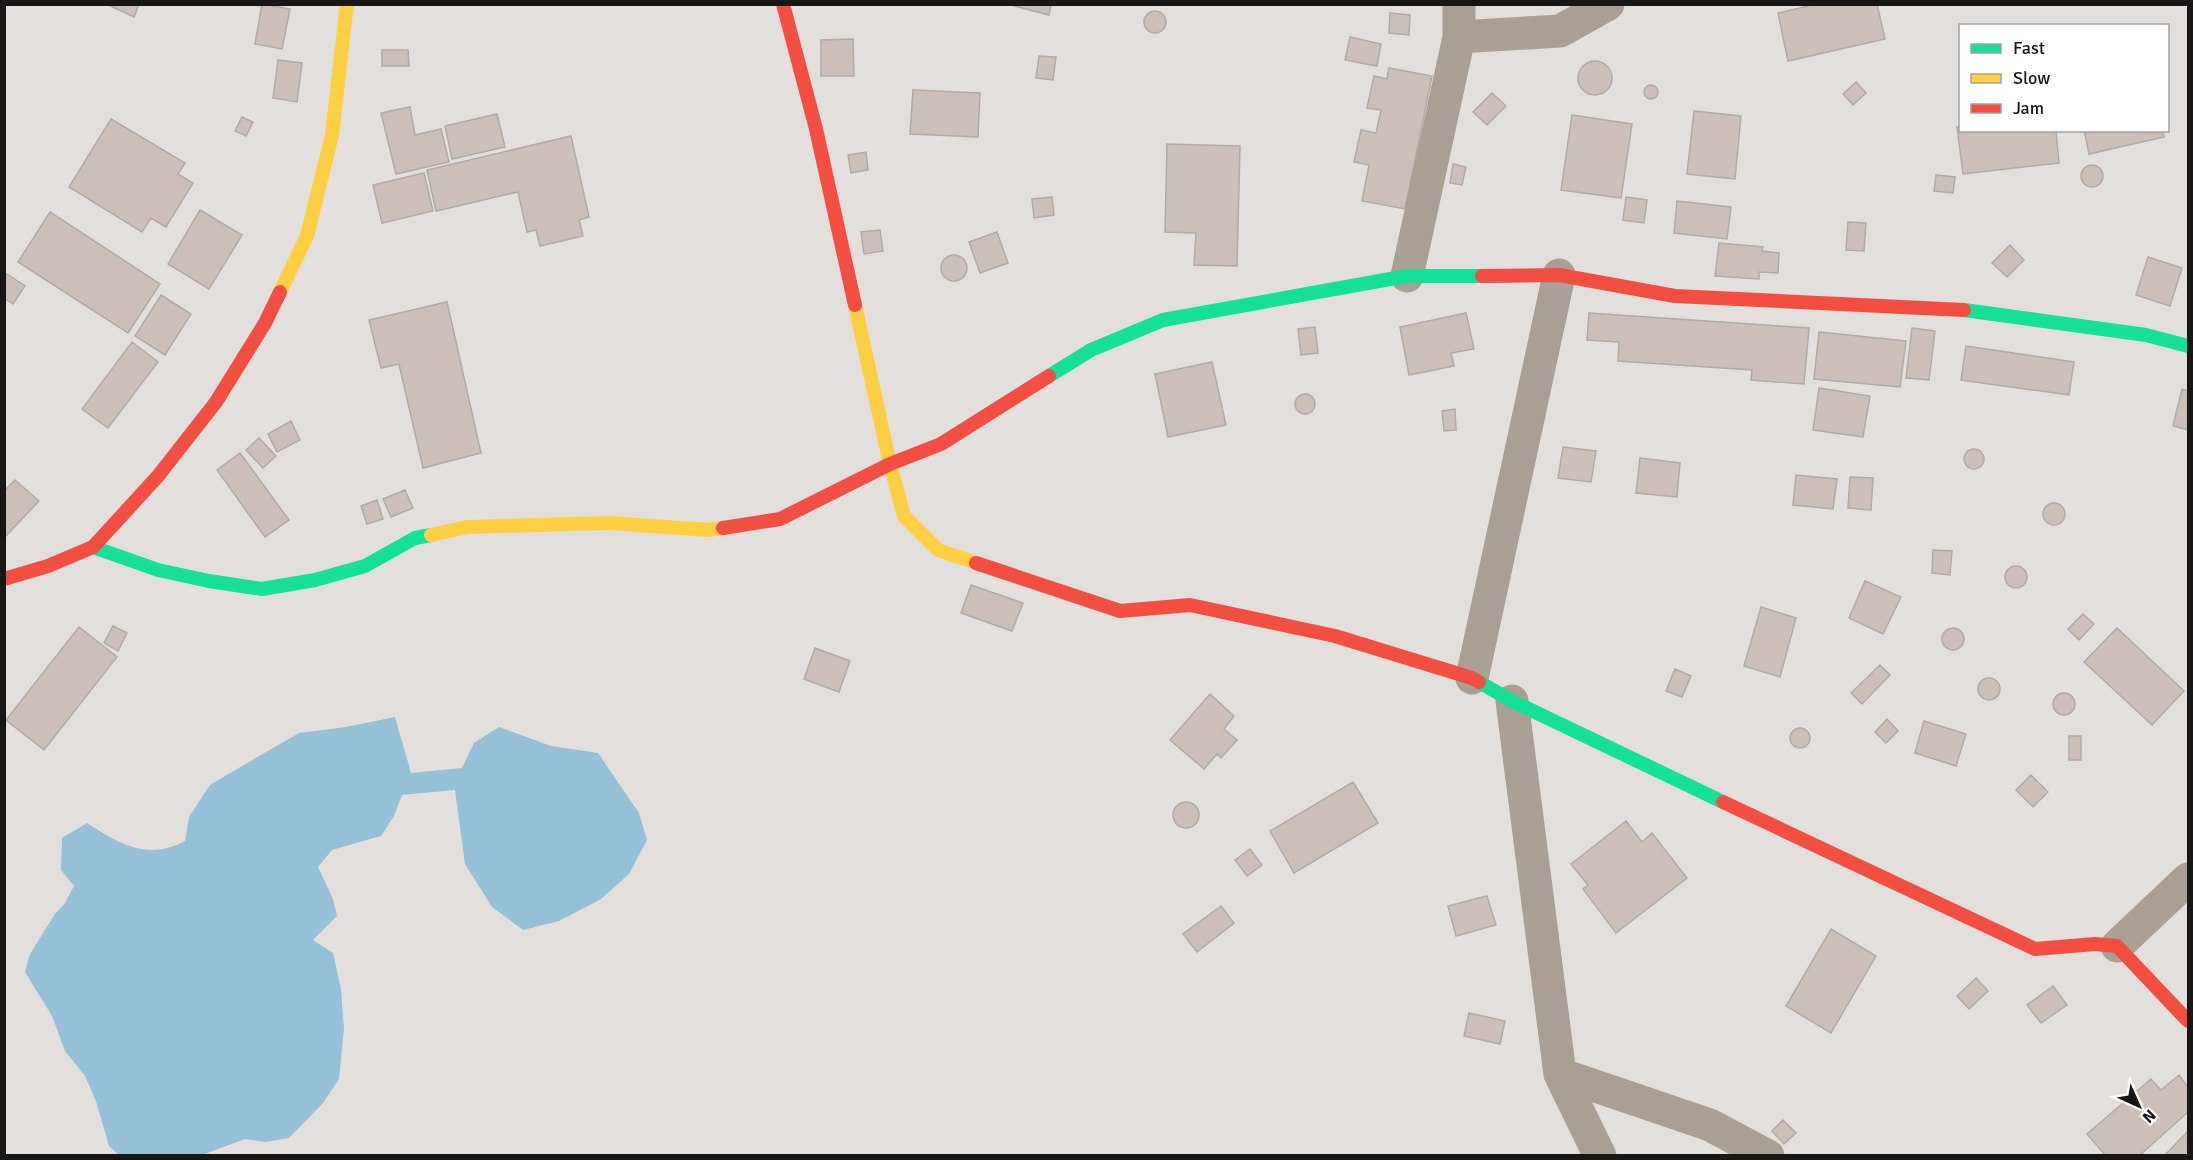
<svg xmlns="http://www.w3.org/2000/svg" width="2193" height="1160" font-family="Signika,sans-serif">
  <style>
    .water { fill: #96c0d8 }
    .building { fill: #ccbeb9; stroke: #aeaba9; stroke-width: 1.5 }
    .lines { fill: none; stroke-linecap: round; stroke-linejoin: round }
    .street { stroke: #a99f95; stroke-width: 33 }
    .fast { stroke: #16e098; stroke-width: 14 }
    .slow { stroke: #ffcf43; stroke-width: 14 }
    .jam { stroke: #f24e42; stroke-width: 14 }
  </style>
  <rect width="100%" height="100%" fill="#e2dfdc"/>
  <path class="water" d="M395,717L411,773L462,768L474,743L499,727L551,746L598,753L639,813L647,840L629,874L601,899L559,921L523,930L492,907L465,864L455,790L402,795L394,816L381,836L332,850L318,867L333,899L337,916L313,940L333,953L341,989L344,1029L339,1079L323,1103L289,1138L265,1142L245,1139L202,1155H119L109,1146L96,1101L85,1076L65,1051L52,1016L25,972L30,954L55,914L65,903L74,886L61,870L62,838L87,823C119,844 148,861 185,841L189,817L210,785L242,766L299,733L346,727Z"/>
  <path class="building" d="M106,4H139L134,17Z
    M262,4L290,9L282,49L255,44Z
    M1007,4H1051L1049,15Z
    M1817,4H1877L1885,39L1788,61L1778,13Z
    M1144 22a11 11 0 1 1 22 0a11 11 0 1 1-22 0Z
    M1390,13L1410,15L1409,35L1389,33Z
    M1350,37L1381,44L1377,66L1345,60Z
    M853,39L854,76H821V40Z
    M382,50H408L409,66H382Z
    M1039,56L1056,57L1053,80L1036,78Z
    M278,60L302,63L297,102L273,98Z
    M1578 78a17 17 0 1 1 34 0a17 17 0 1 1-34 0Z
    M1389,68L1432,76L1405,209L1362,201L1369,165L1354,162L1361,130L1376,133L1381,110L1367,108L1374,76L1387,79Z
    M1856,82L1866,93L1853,105L1843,94Z
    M1644 92a7 7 0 1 1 14 0a7 7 0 1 1-14 0Z
    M913,90L980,93L978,137L910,134Z
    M1492,93L1506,106L1487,125L1473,112Z
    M410,107L415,135L441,129L449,162L396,174L381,113Z
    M1694,111L1741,116L1735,179L1687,174Z
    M497,114L505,147L452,159L445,126Z
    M1572,115L1632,124L1621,198L1561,190Z
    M242,117L253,122L246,136L235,131Z
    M111,119L185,163L178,174L193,183L166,227L151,218L142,232L69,187Z
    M1957,127H1960V130H2056L2059,163L1963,174Z
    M2084,130H2162L2164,137L2089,154Z
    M571,136L589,217L579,220L583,236L540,246L536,230L527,232L518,192L436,211L427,170Z
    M1167,144L1240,146L1237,266L1194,265L1196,233L1165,232Z
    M866,152L868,170L851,173L848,155Z
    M1453,164L1466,167L1462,185L1450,183Z
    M2081 176a11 11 0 1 1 22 0a11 11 0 1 1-22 0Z
    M424,173L433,211L382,223L373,185Z
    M1936,175L1955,177L1953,193L1934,191Z
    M1052,197L1054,215L1034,218L1032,199Z
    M1626,197L1647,200L1644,223L1623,220Z
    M1677,201L1731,207L1727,239L1674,233Z
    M200,210L242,235L209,289L168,264Z
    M50,212L160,284L128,333L18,262Z
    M1848,222L1866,223L1864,251L1846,250Z
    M880,230L883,251L864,254L861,232Z
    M997,232L1008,263L980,273L969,242Z
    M1719,243L1763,247L1762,251L1779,253L1778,273L1759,272V279L1715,276Z
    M2010,245L2024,260L2007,277L1992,263Z
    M941 268a13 13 0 1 1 26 0a13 13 0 1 1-26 0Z
    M2148,257L2182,268L2170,306L2136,295Z
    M7,274L25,286L13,304L4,298V278Z
    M161,295L191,314L165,355L135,336Z
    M447,302L481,453L423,468L399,364L381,368L369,320Z
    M1466,313L1474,349L1451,353L1454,366L1409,375L1400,327Z
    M1589,313L1809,328L1804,384L1751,380L1752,370L1618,361L1619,342L1587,340Z
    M1315,327L1318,353L1301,355L1298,329Z
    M1912,328L1935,331L1929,380L1906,378Z
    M1819,332L1906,341L1900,387L1814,379Z
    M132,342L158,362L108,428L82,409Z
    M1966,346L2074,362L2069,395L1961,380Z
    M1212,362L1226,425L1168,437L1155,374Z
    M1819,388L1870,396L1863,437L1813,430Z
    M2182,389L2188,391V430L2173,426Z
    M1295 404a10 10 0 1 1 20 0a10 10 0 1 1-20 0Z
    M1455,409L1456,430L1444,431L1442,411Z
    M291,421L300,440L277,452L268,434Z
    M259,438L276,456L263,468L246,450Z
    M1563,447L1596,451L1591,482L1558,478Z
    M1964 459a10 10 0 1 1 20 0a10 10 0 1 1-20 0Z
    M240,453L289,520L265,537L217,470Z
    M1640,458L1680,463L1677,497L1636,493Z
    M1796,475L1837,479L1833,509L1793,505Z
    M1850,477L1873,478L1871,510L1848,508Z
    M15,480L39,501L4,538V491Z
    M405,490L413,508L391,517L383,499Z
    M377,500L383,519L367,524L361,506Z
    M2043 514a11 11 0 1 1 22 0a11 11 0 1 1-22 0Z
    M1933,550L1952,551L1950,575L1932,573Z
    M2005 577a11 11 0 1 1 22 0a11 11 0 1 1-22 0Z
    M1865,581L1901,597L1883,634L1849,618Z
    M971,585L1023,603L1012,631L961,613Z
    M1761,607L1796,618L1780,677L1744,666Z
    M2083,614L2094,624L2079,640L2068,629Z
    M113,626L127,633L118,651L104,643Z
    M79,627L117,657L44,750L6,720Z
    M2117,628L2184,691L2152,725L2084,662Z
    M1942 639a11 11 0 1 1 22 0a11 11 0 1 1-22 0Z
    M815,648L850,661L839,692L804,679Z
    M1880,665L1890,675L1862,704L1851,693Z
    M1675,669L1691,676L1682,697L1666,691Z
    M1978 689a11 11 0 1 1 22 0a11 11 0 1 1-22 0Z
    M2053 704a11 11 0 1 1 22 0a11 11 0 1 1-22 0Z
    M1210,694L1234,716L1224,729L1237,740L1221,758L1217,754L1204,769L1170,740Z
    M1887,719L1898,731L1886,743L1875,732Z
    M1924,721L1966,734L1956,766L1915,753Z
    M1790 738a10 10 0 1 1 20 0a10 10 0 1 1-20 0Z
    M2069,736H2081V760H2069Z
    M2031,775L2048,792L2033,807L2016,790Z
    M1353,782L1378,823L1294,873L1270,831Z
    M1173 815a13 13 0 1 1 26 0a13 13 0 1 1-26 0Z
    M1626,821L1642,842L1652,833L1687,878L1616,933L1583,889L1588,885L1571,864Z
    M1250,849L1262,865L1247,876L1235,860Z
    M1487,896L1496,925L1456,936L1448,906Z
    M1221,906L1234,923L1197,952L1183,934Z
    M1831,929L1876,956L1831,1033L1786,1006Z
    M1976,978L1988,991L1969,1009L1957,996Z
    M2053,986L2067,1005L2041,1023L2027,1005Z
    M1469,1013L1505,1021L1500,1044L1464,1036Z
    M2179,1075L2188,1087V1112L2139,1156H2106L2087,1134L2151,1079L2161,1090Z
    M1783,1120L1796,1133L1784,1144L1772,1131Z
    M2188,1131V1156H2164Z"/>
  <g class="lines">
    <path class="street" d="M1459,4V37
      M1407,276L1459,37L1560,31L1608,4
      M1472,678L1559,275
      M1512,701L1560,1074L1600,1156
      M2117,946L2188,879
      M1560,1074L1710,1125L1768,1156"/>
    <path class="fast" d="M1964,310L2146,335L2188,346
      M1049,376L1091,350L1163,320L1407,276H1482
      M93,547L158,570L209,581L262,589L315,580L365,566L415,538L431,535
      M1479,682L1512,701L1723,802"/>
    <path class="slow" d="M280,292L307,236L332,135L347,4
      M855,305L890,464L904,516L938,550L976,563
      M431,535L467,527L610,523L708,530L723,528"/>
    <path class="jam" d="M783,4L816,129L855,305
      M1482,276L1559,275L1675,296L1964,310
      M723,528L780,519L890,464L941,444L1049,376
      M976,563L1120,611L1190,605L1335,636L1472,678L1479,682
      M4,579L48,566L93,547L158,476L216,402L265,323L280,292
      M1723,802L2035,949L2095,944L2117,946L2188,1021"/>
  </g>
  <rect width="2193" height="1160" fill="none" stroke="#191715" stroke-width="12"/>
  <rect x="1959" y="24" width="210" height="108" fill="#ffffff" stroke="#a3a2a1" stroke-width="1.5"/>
  <rect x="1971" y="44" width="30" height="9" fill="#16e098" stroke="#a3a2a1" stroke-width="1.5"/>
  <text x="2013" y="54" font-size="18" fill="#191715">Fast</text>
  <rect x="1971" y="74" width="30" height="9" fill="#ffcf43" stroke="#a3a2a1" stroke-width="1.5"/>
  <text x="2013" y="84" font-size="18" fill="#191715">Slow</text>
  <rect x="1971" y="104" width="30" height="9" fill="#f24e42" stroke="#a3a2a1" stroke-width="1.5"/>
  <text x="2013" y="114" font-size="18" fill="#191715">Jam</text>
  <g transform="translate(2139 1106) rotate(135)" stroke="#ffffff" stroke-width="4.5" paint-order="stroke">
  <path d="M0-4.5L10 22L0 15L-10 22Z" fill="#191715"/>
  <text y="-9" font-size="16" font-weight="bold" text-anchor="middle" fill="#191715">N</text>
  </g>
</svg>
